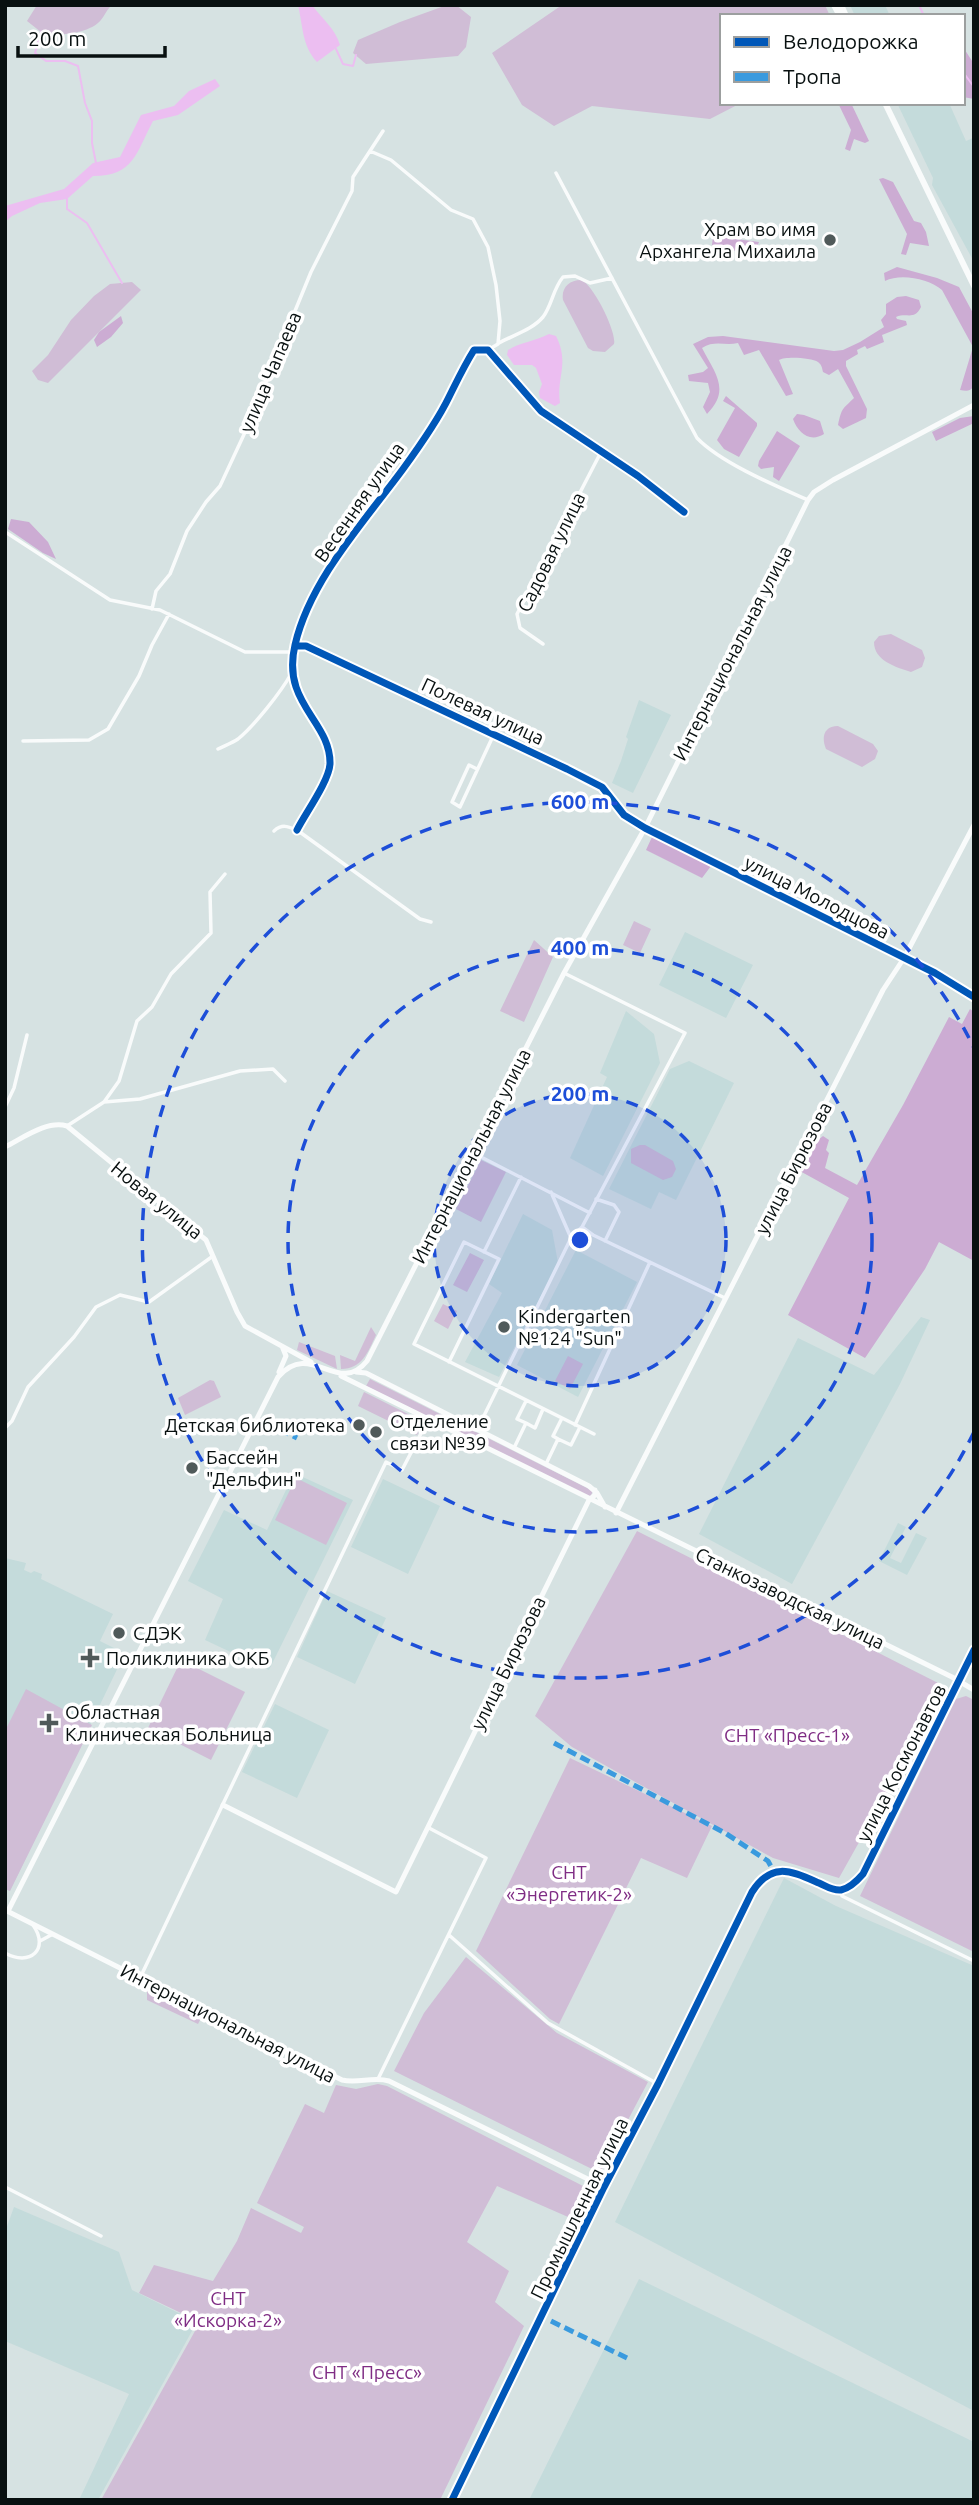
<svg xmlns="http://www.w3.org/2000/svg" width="979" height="2505" font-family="Ubuntu,sans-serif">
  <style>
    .built { fill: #c4dbdb }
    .green { fill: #d0bdd6 }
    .forest { fill: #ccacd3 }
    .water { fill: #ecbef1 }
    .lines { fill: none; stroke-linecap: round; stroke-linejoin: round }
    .stream { stroke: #ecbef1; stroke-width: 2 }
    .street { stroke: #f9fbfb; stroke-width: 3.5 }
    .secondary { stroke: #f9fbfb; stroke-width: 5 }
    .primary { stroke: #f9fbfb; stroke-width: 6 }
    .quiet { stroke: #3a9ade; stroke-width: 5; stroke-dasharray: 10 5; stroke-linecap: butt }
    .cycleway-casing { stroke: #fff; stroke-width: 11 }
    .cycleway { stroke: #0057b8; stroke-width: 7 }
    .ring { fill: none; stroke: #1d4ed8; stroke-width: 3.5; stroke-dasharray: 12 9 }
    .poi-dot { fill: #505a5a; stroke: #fff; stroke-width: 2.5 }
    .labels { text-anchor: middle; stroke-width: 7; stroke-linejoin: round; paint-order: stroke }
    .poi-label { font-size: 19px; fill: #081010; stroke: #fff; text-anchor: start }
    .street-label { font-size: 19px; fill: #081010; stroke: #fff }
    .park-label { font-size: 19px; fill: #7f2d84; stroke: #fff }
    .centre { fill: #1d4ed8; stroke: #fff; stroke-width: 3.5 }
    .ring-label { font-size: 21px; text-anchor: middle; font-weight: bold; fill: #1d4ed8; stroke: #fff; stroke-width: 7; stroke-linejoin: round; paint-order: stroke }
  </style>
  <rect width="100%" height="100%" fill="#d6e2e2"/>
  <path class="built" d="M850,5H885L890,16H855Z
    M897,103H949L966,141L973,138L974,262L932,185L933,178Z
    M639,700L671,715L633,793L612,783L621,761L628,739L626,737Z
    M685,932L753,965L726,1018L659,985Z
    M626,1011L654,1034L660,1063L603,1176L570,1158L607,1077L600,1073Z
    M689,1061L734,1083L676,1200L659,1192L651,1209L609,1189L670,1069Z
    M523,1214L552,1230L558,1263L499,1377L465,1362L502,1293L489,1284Z
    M576,1250L637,1282L578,1397L517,1365Z
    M921,1317L930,1320L900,1384L792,1584L699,1534L798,1338L874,1375Z
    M294,1473L353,1500L269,1670L205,1640L223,1599L188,1581L224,1510L267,1530Z
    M383,1479L440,1506L408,1574L351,1547Z
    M898,1523L906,1527L890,1558L901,1563L916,1533L927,1538L907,1575L879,1561Z
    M5,1558L26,1563L24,1570L31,1573L34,1571L42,1574L41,1579L113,1614L100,1641L118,1650L117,1653L123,1657L10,1891L5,1889Z
    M327,1591L386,1618L355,1684L297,1657Z
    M275,1704L329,1730L297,1798L242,1772Z
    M784,1878L836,1906L974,1966V2411L615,2222Z
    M14,2207L119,2252L132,2290L197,2322L98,2500H79L129,2394L5,2341V2232Z
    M639,2279L974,2442V2500H529Z"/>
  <path class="green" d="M37,5H112C106,10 104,18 98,23C85,34 62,34 46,36L27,21Z
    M447,5H456L471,17L466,47L458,56L366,64L353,53L358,40L400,22Z
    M562,5H825L830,16H722V103H741L710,119L592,106L554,126L522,105L492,53Z
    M581,280C593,284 617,332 614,344L605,352L593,351L588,348L563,300C561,288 569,280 581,280Z
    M132,282L141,290L48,383L38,380L32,371L48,355L71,320L94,296L110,284Z
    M891,634L922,650L925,658L922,667L911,672C896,667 874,661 874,642L879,636Z
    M838,726L873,744L878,751L875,759L862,767L826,749C821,737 824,726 838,726Z
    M634,921L651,929L640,953L623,945Z
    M534,940L553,957L524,1022L500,1011Z
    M640,1145H645L673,1161L676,1169L672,1177L663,1180L631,1163V1149Z
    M481,1160L506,1172L481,1222L456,1209Z
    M470,1253L484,1260L467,1292L453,1285Z
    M443,1304L457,1311L448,1329L434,1321Z
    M371,1327L376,1335C368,1352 362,1369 341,1369L340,1355L355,1361Z
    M299,1342L335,1356L337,1369L297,1350Z
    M568,1356L583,1364L570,1389L555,1381Z
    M370,1379L593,1491L590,1497L366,1386Z
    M210,1380L214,1381L221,1397L185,1415L178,1398Z
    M364,1392L424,1422L417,1435L358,1406Z
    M296,1478L347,1503L326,1545L275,1520Z
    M637,1531L946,1687L839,1878L773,1858L572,1747L535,1716Z
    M181,1660L245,1692L211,1760L148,1728Z
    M26,1689L92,1725L10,1891L5,1889V1731Z
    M966,1696L974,1700V1952L860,1896L956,1699Z
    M570,1758L712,1826L687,1878L641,1858L559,2024L550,2019L476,1951Z
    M466,1957L557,2033L648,2082L600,2173L394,2071L424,2013Z
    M147,1988L202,2016L198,2024L147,2000Z
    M378,2084L387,2086L585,2187L575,2220L497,2186L467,2242L509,2271L495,2302L524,2326L440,2500H101L200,2322L139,2293L154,2265L213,2281L237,2241L251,2208L301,2233L304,2227L257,2203L305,2104L324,2113L336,2085L356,2089Z"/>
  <path class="forest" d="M963,47L974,64V99L963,97Z
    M838,103H851L869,141L865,143L854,139L850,151L845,149L851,130Z
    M883,178L893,182L914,221L921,223L926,232L929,246L910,243L906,255L901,254L907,234L879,179Z
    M713,236L759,242L756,249C741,250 729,252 714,250L712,245Z
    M897,267L937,278L959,287L974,315V386C970,392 966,391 960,390L973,347L942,290C929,279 901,273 885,281L884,273Z
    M906,296L919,300L921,307C914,321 907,312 896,317L897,319L906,321L907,325L882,335L884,342L867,349L865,346L857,350L858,354L846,361V366L867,409L866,418L843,429L838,425C842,407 842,410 854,398L838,369L829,375L823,372C822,368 822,365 818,362C812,358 786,356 779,360L793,394L786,396L759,350L744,355L738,343C725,346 714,340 702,348C715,373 731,390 707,414L703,407L710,392L708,383L689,381L688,375L703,372L708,368L693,344L708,337L723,336L834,351L843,350L860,342L884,327L881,320L886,314V304L897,297Z
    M121,316L123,323L111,337L97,347L94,340L99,332Z
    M726,396L757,423V426L739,457L724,449L717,440L735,408L723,401Z
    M797,414L804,415L820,421L824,434C810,443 798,433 793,419Z
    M974,416V423L936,441L932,432L960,418Z
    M777,431L800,446L779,481L773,477L774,467L761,469L758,466L759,461Z
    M11,519L29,522L48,542L56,559L43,553L8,529Z
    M652,837L711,866L702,878L646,850Z
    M970,1009L974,1012V1261L939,1242L925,1269L865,1358L788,1315L849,1198L798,1170L813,1144L823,1136L829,1140L826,1150L829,1153L825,1168L857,1185L903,1105L949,1017L962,1024Z"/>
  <path class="water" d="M298,5H312C322,19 335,28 340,45L317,62C302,46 303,26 298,5Z
    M215,79L220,86L178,115L153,121C136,153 134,176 93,176L67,199L40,203L12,216L5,222V206L64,189L93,163L120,157L141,115L174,106L189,91Z
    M549,334L556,336C570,364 556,377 560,403L555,406L540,398L539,392L542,384L536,368L532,365H514L507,355L508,350C521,342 536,341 549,334Z"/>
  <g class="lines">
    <path class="stream" d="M919,5L924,16
      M41,32L35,53L46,61H65L78,66L85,103L92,121V143L96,163
      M336,49L343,64L353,66L356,55
      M963,72L974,87
      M67,199V209L87,223L122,283"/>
    <path class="street" d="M370,151L391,160L451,210L473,219L488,247L496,285L500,321L498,344L488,350
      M556,173L697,438C721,463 776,486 808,500
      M499,343C513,335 532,330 543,317C552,305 553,289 563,277L575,276L590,283L612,278
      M7,533L110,600L160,610L245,652H294
      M152,609L156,591L170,574L187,531L206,502L220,486L247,428L311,272L352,191L353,177L383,131
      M543,644L520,628L517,614L601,452
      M295,646H306L567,769L602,787L624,815L645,828
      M23,741L89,740L108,729L139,676L152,645L169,614
      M218,749C224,746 232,743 238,739C254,726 281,692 291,674
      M477,769L469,765L452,802L460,807L494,734
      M297,830C305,814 329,781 330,764C331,721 281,704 295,645C310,580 364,522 403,469C419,447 437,422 449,397C457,381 464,366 474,350H488L541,411L638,476L684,512
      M274,831C282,824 287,826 297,830L420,919L431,922
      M104,1102L119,1081L137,1021L152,1007L171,974L211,933L210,892L225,874
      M5,1107L14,1088L27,1035
      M67,1126L104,1102L140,1099L240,1071L273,1069L285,1081
      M483,1158L590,1213
      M551,1192L571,1238
      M596,1199L614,1205L619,1212L605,1241
      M582,1227L593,1235L725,1298
      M484,1252L521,1177
      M449,1362L499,1259L464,1242L414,1344L594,1434
      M526,1423L517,1419L526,1401
      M575,1425L650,1262
      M5,1428L12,1421L28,1387L74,1337L96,1307L120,1295L149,1302L213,1256
      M478,1428L571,1238L582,1227L685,1033L564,973
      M558,1439L553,1436L562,1418
      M514,1448L526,1423L535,1428L543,1409
      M546,1464L558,1439L571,1445L580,1427
      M842,1890V1896L974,1961
      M449,1935L548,2023L658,2084
      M40,1941L53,1934
      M5,1953C30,1967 50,1949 33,1925
      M140,1978L386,1462L402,1470L428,1420
      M378,2079L486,1858L429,1828
      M5,2187L101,2236"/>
    <path class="secondary" d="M645,828L935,973L974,997
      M5,1147C23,1138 47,1120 67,1126L206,1240L237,1312L245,1326L311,1362
      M279,1372L286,1356L282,1346
      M356,1372L366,1373L589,1486L597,1493L605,1507
      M341,1376L952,1677L974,1690
      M616,1513L883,990L904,958L974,825
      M223,1805L396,1892L589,1500L595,1495V1490
      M5,1910L342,2080C358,2084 373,2076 389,2081L604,2187
      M8,1911L278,1377C311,1339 338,1397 367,1361L564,973L645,828L808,500L814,492L833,480L974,405
      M452,2500L604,2187L658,2084L752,1892C772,1861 791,1871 819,1883C826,1886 833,1891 841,1890C850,1888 857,1881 863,1874L974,1650"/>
    <path class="primary" d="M834,5L840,16
      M841,5L846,16
      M885,103L974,286"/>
    <path class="quiet" d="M266,1423L297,1438
      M554,1743L725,1833L768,1861L774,1872
      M551,2321L627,2358"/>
    <defs>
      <path id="cycleway" d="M295,646H306L567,769L602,787L624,815L645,828L935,973L974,997
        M297,830C305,814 329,781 330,764C331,721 281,704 295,645C310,580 364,522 403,469C419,447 437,422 449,397C457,381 464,366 474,350H488L541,411L638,476L684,512
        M452,2500L604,2187L658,2084L752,1892C772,1861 791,1871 819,1883C826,1886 833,1891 841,1890C850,1888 857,1881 863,1874L974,1650"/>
    </defs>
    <use href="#cycleway" class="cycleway-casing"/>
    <use href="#cycleway" class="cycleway"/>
  </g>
  <circle cx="580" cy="1240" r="146" fill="#1d4ed8" fill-opacity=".12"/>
  <g class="ring">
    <circle cx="580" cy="1240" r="146"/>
    <circle cx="580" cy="1240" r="292"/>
    <path d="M974 1432A438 438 0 1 1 974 1048"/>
  </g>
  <g class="poi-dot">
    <circle cx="830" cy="240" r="7"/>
    <circle cx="504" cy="1327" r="7"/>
    <circle cx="359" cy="1425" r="7"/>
    <circle cx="376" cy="1432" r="7"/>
    <circle cx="192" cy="1468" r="7"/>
    <circle cx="119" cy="1633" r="7"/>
    <path d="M86.5 1647.5h7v7h7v7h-7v7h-7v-7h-7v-7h7z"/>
    <path d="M45.5 1712.5h7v7h7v7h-7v7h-7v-7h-7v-7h7z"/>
  </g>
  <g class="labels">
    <g class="poi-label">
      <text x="816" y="236" text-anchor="end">Храм во имя<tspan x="816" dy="22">Архангела Михаила</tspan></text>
      <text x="518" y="1323">Kindergarten<tspan x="518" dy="22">№124 "Sun"</tspan></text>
      <text x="390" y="1428">Отделение<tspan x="390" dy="22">связи №39</tspan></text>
      <text x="345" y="1432" text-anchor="end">Детская библиотека</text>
      <text x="206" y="1464">Бассейн<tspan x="206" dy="22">"Дельфин"</tspan></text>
      <text x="133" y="1640">СДЭК</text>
      <text x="106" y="1665">Поликлиника ОКБ</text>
      <text x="65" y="1719">Областная<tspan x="65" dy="22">Клиническая Больница</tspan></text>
    </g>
    <g class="street-label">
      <text transform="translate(270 372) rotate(-67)" y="7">улица Чапаева</text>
      <text transform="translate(359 502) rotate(-55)" y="7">Весенняя улица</text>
      <text transform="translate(551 552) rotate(-64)" y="7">Садовая улица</text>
      <text transform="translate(732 653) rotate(-63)" y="7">Интернациональная улица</text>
      <text transform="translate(483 711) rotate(25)" y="7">Полевая улица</text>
      <text transform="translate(817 897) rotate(27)" y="7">улица Молодцова</text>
      <text transform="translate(471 1156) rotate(-63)" y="7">Интернациональная улица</text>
      <text transform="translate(793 1168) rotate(-63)" y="7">улица Бирюзова</text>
      <text transform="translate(157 1200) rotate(39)" y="7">Новая улица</text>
      <text transform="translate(790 1598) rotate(26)" y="7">Станкозаводская улица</text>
      <text transform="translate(508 1663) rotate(-64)" y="7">улица Бирюзова</text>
      <text transform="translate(901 1763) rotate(-63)" y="7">улица Космонавтов</text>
      <text transform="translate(228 2023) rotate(27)" y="7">Интернациональная улица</text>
      <text transform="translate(579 2208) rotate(-64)" y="7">Промышленная улица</text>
    </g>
    <g class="park-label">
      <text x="787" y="1742">СНТ «Пресс-1»</text>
      <text x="569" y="1879">СНТ<tspan x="569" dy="22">«Энергетик-2»</tspan></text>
      <text x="228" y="2305">СНТ<tspan x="228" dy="22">«Искорка-2»</tspan></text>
      <text x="367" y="2379">СНТ «Пресс»</text>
    </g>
  </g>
  <circle cx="580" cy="1240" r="10" class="centre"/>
  <g class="ring-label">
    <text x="580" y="809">600 m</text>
    <text x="580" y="955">400 m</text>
    <text x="580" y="1101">200 m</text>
  </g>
  <rect width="979" height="2505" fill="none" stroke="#081010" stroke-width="14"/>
  <rect x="720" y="14" width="245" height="91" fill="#ffffff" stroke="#9c9f9f" stroke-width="2"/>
  <rect x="734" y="37" width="35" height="10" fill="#0057b8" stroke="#9c9f9f" stroke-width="2"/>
  <text x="783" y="49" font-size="21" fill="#081010">Велодорожка</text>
  <rect x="734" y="72" width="35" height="10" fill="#3a9ade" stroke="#9c9f9f" stroke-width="2"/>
  <text x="783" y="84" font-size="21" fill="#081010">Тропа</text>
  <path d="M18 46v10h147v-10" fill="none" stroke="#081010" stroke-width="3.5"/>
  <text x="28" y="46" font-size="21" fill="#081010" stroke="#ffffff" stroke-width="5" paint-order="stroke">200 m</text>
</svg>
